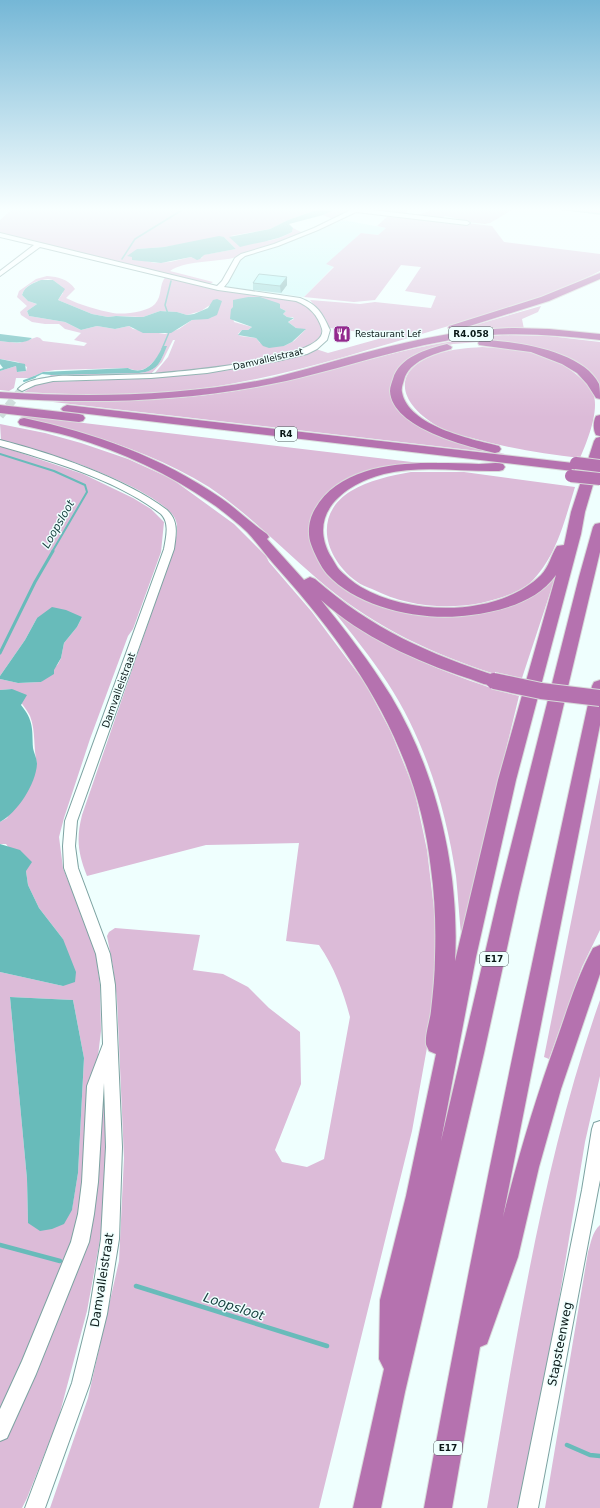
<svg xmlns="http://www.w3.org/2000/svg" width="600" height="1508" font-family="'DejaVu Sans',sans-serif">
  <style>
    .built { fill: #c7f9f8 }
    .green { fill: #dcbbd8; fill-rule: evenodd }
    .water { fill: #68bbba }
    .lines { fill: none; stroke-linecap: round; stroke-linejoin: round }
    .stream-far3 { stroke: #68bbba; stroke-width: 1.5 }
    .stream-far2 { stroke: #68bbba; stroke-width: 2 }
    .stream-far1 { stroke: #68bbba; stroke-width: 3 }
    .stream { stroke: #68bbba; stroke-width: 4.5 }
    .minor-tunnel { stroke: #ccdcdb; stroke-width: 8; stroke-dasharray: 8 4.5; stroke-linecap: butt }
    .minor-casing { stroke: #7ca2a1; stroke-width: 2 }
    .highway-casing { stroke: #d8dada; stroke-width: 2 }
    .minor { fill: #fff; fill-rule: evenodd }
    .highway { fill: #b572af; fill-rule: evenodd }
    .highway-bridge-far1-casing { stroke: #d8dada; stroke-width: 14; stroke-linecap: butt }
    .highway-bridge-casing { stroke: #d8dada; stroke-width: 18; stroke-linecap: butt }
    .highway-bridge-far1 { stroke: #b572af; stroke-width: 12 }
    .highway-bridge { stroke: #b572af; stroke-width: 16 }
    .wall { fill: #8ad2d1 }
    .shaded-wall { fill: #71abaa }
    .building { fill: #a1f4f3; stroke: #71abaa }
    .labels { text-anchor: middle; stroke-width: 3; stroke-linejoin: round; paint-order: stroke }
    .far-poi-label { font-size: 9px; fill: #091817; stroke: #effffe; text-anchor: start }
    .shield { fill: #effffe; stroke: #4e5d5c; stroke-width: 1 }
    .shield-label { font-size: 9px; font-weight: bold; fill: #091817 }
    .far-street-label { font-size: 9px; fill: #091817; stroke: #effffe }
    .street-label { font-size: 10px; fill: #091817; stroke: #effffe }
    .water-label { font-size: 11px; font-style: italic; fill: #194141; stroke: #effffe }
    .near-street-label { font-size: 12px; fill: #091817; stroke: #effffe }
    .near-water-label { font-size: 13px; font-style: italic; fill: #194141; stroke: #effffe }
  </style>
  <rect width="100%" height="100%" fill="#effffe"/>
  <path class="built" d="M343,220L386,228L378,235L361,233L327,265L334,266L304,297L226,287L235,267L244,256L284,244Z"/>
  <path class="green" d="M15,207H325L288,220L270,229L230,236C255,242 269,245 292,232L293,228L303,233C280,242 256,251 233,258C215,262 183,261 170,271L213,282L210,284L0,233V220ZM224,237L236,249L203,255L202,258L195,259L191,257L170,262L155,263L132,258L137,249L164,247Z
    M341,207H357L335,220L323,215Z
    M387,207L408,210L406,214C417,215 427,214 435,207H517L490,223L485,224L467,222L468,221L445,216L441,220L492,226L504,242L600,254V271C548,298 491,313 435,330C367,350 299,372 230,384C162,396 92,396 24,392L36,385L47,382L138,379L230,370L284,359L316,349L328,353L389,336L330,328L325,318L310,300L360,304L375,302L431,308L436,296L405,291L421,267L401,265L375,300L354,302L304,297L334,267L326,264L361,233L378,235L386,228L377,226L389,215L370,213L374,210L382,211Z
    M534,207H600V214Z
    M47,276C59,277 68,279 75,289L66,298C80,305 98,310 113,313C123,315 148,312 155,304C163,295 158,286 166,276L249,295L292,300L301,302L312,310L320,322L322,336C297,364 192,370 154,374L168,357L175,340H173L162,362L151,374L47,378L51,375L61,374L139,373C157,371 161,363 166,346C156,358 147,377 128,368L55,370L43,372L30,378H16L14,388L9,391L0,390V371L16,366L18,372L26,371L27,367L18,362L0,359V341L19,343L37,337L40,338L43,341L84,346L87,343L74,340L81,333L65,329L59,324H45L32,322L21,315L20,312L27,306L17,297L19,291L36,279ZM48,279L53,280L62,287L63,293L58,300L92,314L108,317L116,316L143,317L160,311L177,312L187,315L201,311L210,305L213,317L192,320L179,329L165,334L133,329L129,326L115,329L97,326L81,330L65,322L29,316L27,311L37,304C30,302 27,301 22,295C25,284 39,280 48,279ZM248,297L280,306V308L286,311L283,314L287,317H293L294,319L288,322L296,328L305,330L294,341L284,346L260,343L256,338L240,336L238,334L242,330H248L252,327L234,322L231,309Z
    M541,306L538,312L522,319L524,329L452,334L451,332Z
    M503,335L549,336L600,342V386L596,381L565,358L479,342L453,344L433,349L393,381L408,417L471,445L505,454L53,402C126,402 201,400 273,384C350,367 424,340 503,335Z
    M482,347C518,349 548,351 577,375C583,380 590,386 593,393C600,410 587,442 580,458C544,454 508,448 472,438C462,436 451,433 441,428C402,407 386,372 437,354C452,349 468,348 482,347Z
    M25,416L420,463V464L344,484L312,535L353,591L445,616H464L503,609L519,602L552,577L555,578L522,678L495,672V674C433,654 377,628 327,587C288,555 251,515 209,487C169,462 124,445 79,432C61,427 36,424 20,417Z
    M0,424L45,433L81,443L128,459L172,479L234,524L266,556L269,562L312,612L365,683L391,732L414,789L427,850L437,934L434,992L428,1042L412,1131L319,1508H50L88,1398L119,1261L124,1158L117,999L113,967L107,936L109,932L115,928L200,935L193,970L223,974L248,987L269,1008L300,1032L301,1084L275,1150L282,1162L307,1167L324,1159L350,1017C343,990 334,967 319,945L286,941L299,843L206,845L87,876C78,853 76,839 82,815L173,551C175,542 179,530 176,521C169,498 91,468 68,460C46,452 23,448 1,440Z
    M0,446L83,474L133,498L151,509L164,522L161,552L133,629L128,636L90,739L64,818L59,837L63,868L95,948L100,985L101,1031L98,1056L91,1088L78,1228L0,1417V972L63,986V939L39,908L28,885L26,871L6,844H0V822L7,818L37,764C33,748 36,731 30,716C27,709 16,697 12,689L0,690V679L18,683L41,682L58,664L61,658L64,643L77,627L82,617L37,618L25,640L0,676ZM10,997L73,1000L84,1058L78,1173L72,1209L28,1223L27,1179Z
    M411,472H464L575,487C565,519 557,555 533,580C520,593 498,599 481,603C444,610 406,606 372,589C367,587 361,585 356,581C325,558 312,515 351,491C369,480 390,476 411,472Z
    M332,609C384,648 430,667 491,688V689L519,696L461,934C459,915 458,895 456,876C446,809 425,740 387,682C371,657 351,633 332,609Z
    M600,777V930L582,967L549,1059L544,1057Z
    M600,1000V1076L585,1142L554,1330L518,1508H487C517,1337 542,1164 600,1000Z
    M104,1082L106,1150L101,1234L87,1311L58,1420L27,1498L22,1508H0V1442L40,1355L83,1243L98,1087Z
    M600,1225V1508H545L588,1252C591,1243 592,1232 600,1225Z"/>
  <path class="water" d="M325,207H341L323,215L289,224L293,228L292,232C276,241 258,242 240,247L229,237L270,229L288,220Z
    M219,236L224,237L236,249L204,255L200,259L197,260L191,257L161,263L132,260V257L127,256L137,249L164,247Z
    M41,280H53L65,289L58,300L92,314L108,317L116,316L135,317H143L160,311L177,312L187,315L194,314L208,308L213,300L217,299L222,301L217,315L208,319L192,320L171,333H143L129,326L115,329L97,326L81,330L65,322L29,316L27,311L37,304L28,301L22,295C25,285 34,283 41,280Z
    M248,297H260L278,303L280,304V308L286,311L283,314L287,317L294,318L288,322L296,328L306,329L292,342L284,346L269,348L263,346L256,338L238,335L242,330H248L252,327L230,319L231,309L233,307V300Z
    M0,334L32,338C24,345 10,342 0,341Z
    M163,346H167C160,363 158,371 139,373L51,375L42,374L34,378H30L43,372L128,368C146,377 156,360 163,346Z
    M0,359L25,364L26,371L17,372L16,366L0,371V369L3,368L0,364Z
    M52,607L66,610L82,617L77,627L64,643L61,658L54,670V674L41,682L18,683L0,679V676L25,640L37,618Z
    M12,689L27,695L21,705C34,721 32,729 33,748C34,753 37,759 37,764C36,784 17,813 0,822V690Z
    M0,844L20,850L32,862L26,871L28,885L39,908L63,939L76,972L75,982L63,986L0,972Z
    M10,997L73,1000L84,1058L78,1173L72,1210L64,1224L52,1229L40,1231L28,1223L27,1179Z"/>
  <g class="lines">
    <path class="stream-far3" d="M542,207L600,214
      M122,259L135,239L187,207
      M168,314L165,305L171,281
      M162,349L170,330"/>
    <path class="stream-far2" d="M24,381L35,377
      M0,454L54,471L85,485L87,492L52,552"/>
    <path class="stream-far1" d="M0,653L35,582L53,551"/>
    <path class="stream" d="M0,1245L60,1261
      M136,1286L327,1346
      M567,1445L590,1455L600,1456"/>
    <path class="minor-tunnel" d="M0,416L22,389"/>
    <defs>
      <path id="minor" d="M355,208L467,221L470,223L467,225L356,212L318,230L278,246L245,256L240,260L228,282L224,287L300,298C318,305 322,313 330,330L327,340L317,349L307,354L277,361L207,373L151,378L53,381L35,385L22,391L18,389C26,380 40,379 51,377C61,375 72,376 82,376C105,375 128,375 151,374C174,372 330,360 322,329C318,315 309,306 296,301L218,290L40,247L0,276V271L34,245L0,237V233L217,286L222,281L235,258L241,254L274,244L314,228Z
        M0,440C51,453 125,478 167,510C179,521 176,534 174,549L77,821L75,846L78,868L110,954L115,985L122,1147L119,1239L107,1314L90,1383L45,1508H25L72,1383L89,1314L101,1239L106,1147L104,1083L98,1182L94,1214L89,1242L36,1374L7,1438L0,1441V1409L22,1361L71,1242L78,1214L82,1182L87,1086L103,1044L101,985L96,954L64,868L63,846L65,821L164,549C166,537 170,523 161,514C117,480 52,461 0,446Z
        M600,1121V1180L598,1190L538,1508H518L582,1190L592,1129L594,1123Z"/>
      <path id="highway" d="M600,273V279L549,301L457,330L453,331L448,328L449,326L541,297Z
        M515,328L549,329L600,334V340C555,335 509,331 463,338C394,348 329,374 261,386C175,402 87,404 0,398V392C90,398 183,396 272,378C296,372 320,365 345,358C401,343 457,329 515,328Z
        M483,340C515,341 583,351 599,384C600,389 600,395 600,399L596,398L587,384L577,373L562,364L531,352L479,345L478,343L479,341Z
        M447,344L452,347L451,349C434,354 409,361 404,380C403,384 401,388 402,392C408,426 471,439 499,446L501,449L499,452L495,453C466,446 392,428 390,391C390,387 392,382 393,379C399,357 427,349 447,344Z
        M0,405L79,414L83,415L85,418L83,421L79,422L0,413Z
        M67,405L573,463L577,464L579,467L577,470L573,471L63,411L61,409L63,407Z
        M600,415V436L596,435C593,430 593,421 596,416Z
        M24,418C94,433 162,457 221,498C237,509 251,523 267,534L269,537L267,539L304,580L310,577L315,579C372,629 429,654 500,677L502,681L500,685C489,688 477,681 467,678C416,661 362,637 321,600C346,631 370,662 391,696C437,772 460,872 455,961L498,780L556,575C537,602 501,611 471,615C425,622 359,609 327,574C321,567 314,553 311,544C307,533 309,519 315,509C338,468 395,462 437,463C451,463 465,463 479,464C487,464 496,462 503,464L505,467L503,470L499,471C462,472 421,465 384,474C346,484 307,512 330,555C333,559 335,564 338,568C343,574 354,583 361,587C411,616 498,617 541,575C549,567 551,555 557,546L564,545L571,512L594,441L596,438L600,437V461L585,512L581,534L516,780L476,957L441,1141L499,893L579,577L593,527L595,524L600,523V552L519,893L484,1053L405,1392L381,1508H353L384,1369L379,1359L380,1300L406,1196L436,1054L429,1051C429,1050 426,1045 426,1044C425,1034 430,1021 431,1011C433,993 435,974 435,957C436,927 435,898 431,869C418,750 357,657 279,570C268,558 258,544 247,532C236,522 223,511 211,503C169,474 122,452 72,437C55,432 37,429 20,425L18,422L20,419Z
        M600,680V725L503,1217C518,1157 536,1097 557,1039C568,1008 577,977 593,948L600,945V974L561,1089L539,1167L518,1257L487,1344L480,1347L452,1508H424C474,1233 532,959 592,686L594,682Z"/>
    </defs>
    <use href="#minor" class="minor-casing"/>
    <use href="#highway" class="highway-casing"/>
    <use href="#minor" class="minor"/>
    <use href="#highway" class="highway"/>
    <defs>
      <path id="highway-bridge-far1" d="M576,463L600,466
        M571,476L600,479"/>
      <path id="highway-bridge" d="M494,681L541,691L600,698"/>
    </defs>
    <use href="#highway-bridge-far1" class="highway-bridge-far1-casing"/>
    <use href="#highway-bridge" class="highway-bridge-casing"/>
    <use href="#highway-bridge-far1" class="highway-bridge-far1"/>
    <use href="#highway-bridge" class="highway-bridge"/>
  </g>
  <path class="wall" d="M287,277V285L281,293L253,290V283Z"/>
  <path class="shaded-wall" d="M287,277V285L281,293L280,286Z"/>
  <path class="building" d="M259,274L287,277L280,286L253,283Z"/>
  <linearGradient id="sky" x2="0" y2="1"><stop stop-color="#75b7d6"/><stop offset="0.5" stop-color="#f8ffff"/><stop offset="1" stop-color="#f8ffff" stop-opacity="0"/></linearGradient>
  <rect width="600" height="418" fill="url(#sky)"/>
  <defs>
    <symbol id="restaurant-square" viewBox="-11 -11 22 22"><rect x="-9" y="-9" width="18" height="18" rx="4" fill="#932a8e" stroke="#effffe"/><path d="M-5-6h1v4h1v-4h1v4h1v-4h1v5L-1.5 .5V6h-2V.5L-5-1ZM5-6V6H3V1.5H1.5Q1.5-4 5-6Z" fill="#fff"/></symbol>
  </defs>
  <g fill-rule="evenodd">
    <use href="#restaurant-square" x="332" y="324" width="20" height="20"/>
  </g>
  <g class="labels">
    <g class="far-poi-label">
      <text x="355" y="337">Restaurant Lef</text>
    </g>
    <g class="shield">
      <rect x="449" y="327" width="44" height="14" rx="3"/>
      <rect x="275" y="427" width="22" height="14" rx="3"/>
      <rect x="480" y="952" width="28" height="14" rx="3"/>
      <rect x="434" y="1441" width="28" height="14" rx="3"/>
    </g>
    <g class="shield-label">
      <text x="471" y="337">R4.058</text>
      <text x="286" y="437">R4</text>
      <text x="494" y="962">E17</text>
      <text x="448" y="1451">E17</text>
    </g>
    <g class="far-street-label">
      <text transform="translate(268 359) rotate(-13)" y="3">Damvalleistraat</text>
    </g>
    <g class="street-label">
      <text transform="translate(118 690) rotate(-70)" y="4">Damvalleistraat</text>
    </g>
    <g class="water-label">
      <text transform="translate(58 524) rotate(-60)" y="4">Loopsloot</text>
    </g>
    <g class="near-street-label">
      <text transform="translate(102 1280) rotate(-81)" y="4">Damvalleistraat</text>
      <text transform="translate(560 1344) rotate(-79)" y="4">Stapsteenweg</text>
    </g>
    <g class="near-water-label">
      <text transform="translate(234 1306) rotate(18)" y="5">Loopsloot</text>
    </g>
  </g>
</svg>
